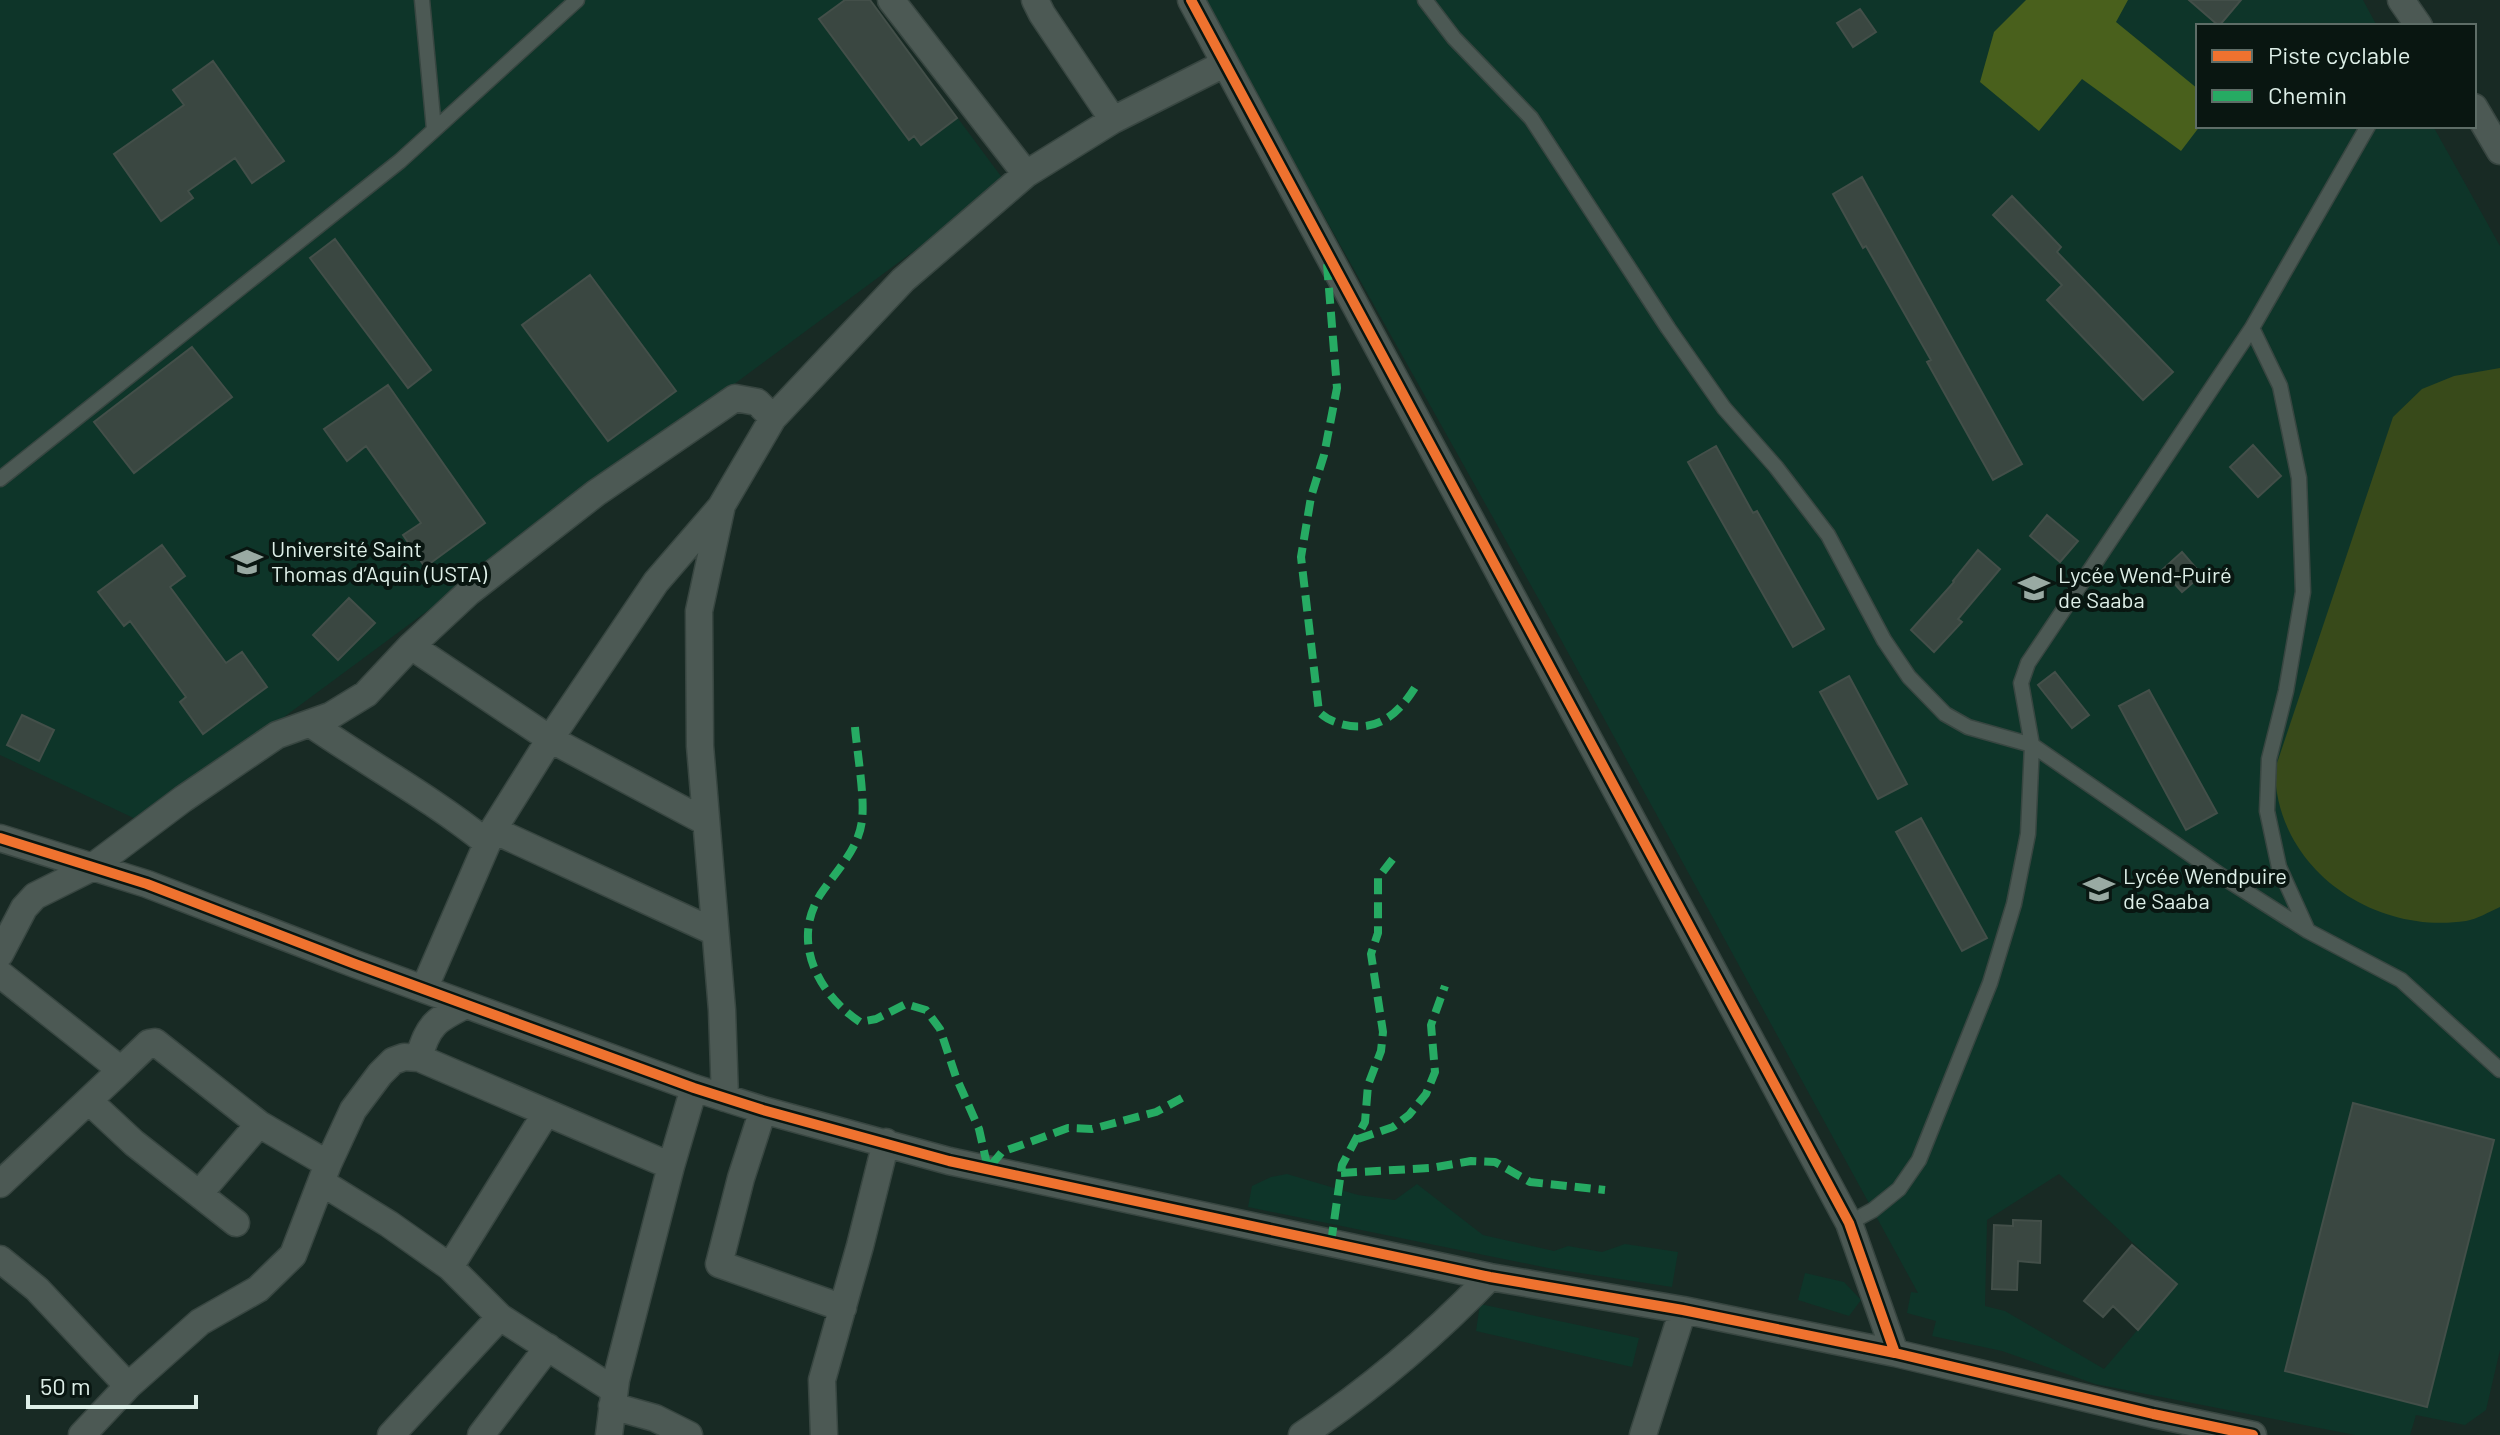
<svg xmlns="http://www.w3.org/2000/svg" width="2500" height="1435" font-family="Barlow,sans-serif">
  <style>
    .built { fill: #0e3529; fill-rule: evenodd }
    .green { fill: #384a1a }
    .forest { fill: #49601c }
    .building { fill: #3a4741; stroke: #434f49; stroke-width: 2 }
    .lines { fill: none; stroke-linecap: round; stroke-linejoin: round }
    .service-casing { stroke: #384641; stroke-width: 17 }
    .minor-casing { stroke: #384641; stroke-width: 29 }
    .service { stroke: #4c5954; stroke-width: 14 }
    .minor { stroke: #4c5954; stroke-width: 26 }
    .quiet { stroke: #26ab63; stroke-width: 8; stroke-dasharray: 16 8; stroke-linecap: butt }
    .cycleway-casing { stroke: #091611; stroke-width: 15 }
    .cycleway { stroke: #ef722f; stroke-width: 10 }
    .labels { text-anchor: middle; stroke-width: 8; stroke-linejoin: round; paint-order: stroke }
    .poi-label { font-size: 22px; fill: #deefe8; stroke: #091611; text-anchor: start }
  </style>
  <rect width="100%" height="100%" fill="#182a24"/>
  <path class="built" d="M0,0H870L1006,183L142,822L0,755Z
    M1203,0H2363L2377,26H2198V126H2433L2500,246V1350L2486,1410L2465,1425L2416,1415L2410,1435H2355L2095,1384L2002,1351L1932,1336L1936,1321L1907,1313L1911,1292L1918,1293L1542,605ZM2059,1174L2177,1284L2104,1369L2005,1311L1985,1306L1987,1220Z
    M1287,1174L1358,1195L1395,1200L1417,1184L1483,1235L1554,1251L1568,1246L1602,1252L1625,1244L1678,1252L1672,1287L1548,1268L1248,1207L1252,1186L1271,1177Z
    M1805,1273L1844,1282L1861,1300L1849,1316L1798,1300Z
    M1480,1304L1639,1338L1632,1367L1476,1331Z"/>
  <path class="green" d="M2500,368V907C2489,912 2477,919 2466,921C2372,935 2275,867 2275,769L2393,417L2422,389L2454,376Z"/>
  <path class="forest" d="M2026,0H2128L2116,22L2198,89V126H2200L2181,151L2082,79L2039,131L1980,82L1994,32Z"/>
  <path class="building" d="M845,0H870L957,118L921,145L914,136L909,140L819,19Z
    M2189,0H2241L2219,26Z
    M1860,9L1876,32L1853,47L1837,23Z
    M213,61L284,161L252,183L235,158L188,191L193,198L161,221L114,154L184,105L173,90Z
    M1862,177L2022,464L1993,480L1927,362L1931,360L1866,246L1863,248L1833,194Z
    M2012,196L2061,247L2057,252L2173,372L2143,400L2047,300L2062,285L1993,215Z
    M335,239L431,370L408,388L310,258Z
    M590,275L676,391L608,441L522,325Z
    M192,347L232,397L134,473L94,422Z
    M388,385L485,523L425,567L403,535L421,523L366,446L347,461L324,429Z
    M2253,445L2281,476L2258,497L2230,467Z
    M1716,446L1753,513L1757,511L1824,629L1793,647L1688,462Z
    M2047,515L2078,541L2060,562L2030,536Z
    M162,545L185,576L170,587L226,663L242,652L267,687L203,734L180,702L186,697L130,621L124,626L98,592Z
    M1978,550L2000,569L1958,619L1962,622L1934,652L1911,630L1954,582L1953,581Z
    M2182,552L2202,575L2182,592L2162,570Z
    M349,598L375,623L338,660L313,635Z
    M2055,672L2089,715L2072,728L2038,685Z
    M1849,676L1907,784L1878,799L1820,692Z
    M2149,690L2217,813L2186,830L2119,706Z
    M22,715L54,730L39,761L7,745Z
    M1921,818L1987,938L1962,951L1896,832Z
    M2353,1103L2494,1140L2427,1407L2285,1371Z
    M2013,1220L2041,1221L2040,1263L2018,1261L2017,1290L1992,1289L1994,1225L2013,1226Z
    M2132,1245L2177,1284L2138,1330L2113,1306L2103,1317L2084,1301Z"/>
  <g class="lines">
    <defs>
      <path id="service" d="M422,0L434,129
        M1425,0L1454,38L1531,118L1668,328L1724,408L1776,467L1828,535L1884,640L1909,677L1945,714L1968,727L2032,745L2226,879L2308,931L2401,980L2500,1070
        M2252,328L2280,386L2299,478L2303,592L2286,691L2269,759L2267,811L2279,867L2307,929
        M0,479L400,161L577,0
        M1849,1223L1873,1210L1899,1189L1919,1160L1990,983L2014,904L2028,834L2032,745L2021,683L2028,663L2252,328L2368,126"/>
      <path id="minor" d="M891,0L1026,174
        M1035,0L1042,14L1113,120
        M1191,0L1849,1223L1895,1353
        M2401,0L2419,26
        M2474,107L2500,151
        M411,646L550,739L706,822
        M311,724C369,764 431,798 486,842
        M493,830L715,932
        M0,838L147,884L355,964L694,1088L763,1110L949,1161L1490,1277L1683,1310L1895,1353L2153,1414L2253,1435
        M0,954L24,908L35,896L91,868L183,799L277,735L330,716L366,694L411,646L469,592L596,493L735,398L757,402L773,418
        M0,974L121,1070L0,1184
        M424,989L493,830L550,739L656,582L720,508
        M419,1058L671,1166
        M121,1070L149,1043L155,1042L259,1124
        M725,1098L722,1010L700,746L699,611L722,505L773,418L903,280L1026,174L1113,120L1224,64
        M89,1101L134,1143L236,1223
        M763,1110L741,1178L719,1264L843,1308
        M321,1182L389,1224L450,1267L500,1317L614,1390
        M199,1194L259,1124L328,1164
        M0,1259L37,1289L128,1386
        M450,1267L546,1113
        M612,1406L655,1418L689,1435
        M82,1435L128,1386L200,1322L258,1289L293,1255L328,1164L353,1110L380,1074L393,1061L404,1057L419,1058C427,1025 437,1019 466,1005
        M391,1435L500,1317
        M481,1435L548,1347
        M609,1435L616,1380L671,1166L694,1088
        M824,1435L822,1380L860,1246L886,1142
        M1302,1435C1371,1389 1432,1337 1490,1277
        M1643,1435L1683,1310"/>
    </defs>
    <use href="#service" class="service-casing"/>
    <use href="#minor" class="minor-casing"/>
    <use href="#service" class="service"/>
    <use href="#minor" class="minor"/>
    <path class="quiet" d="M1327,264L1337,388L1324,455L1311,497L1301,557L1319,712C1326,719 1332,721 1341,724C1379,734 1401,712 1419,681
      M855,727C857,752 865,797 862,820C859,849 836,871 820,895C791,942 818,994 860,1022L876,1019L906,1004L926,1010L940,1029L956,1077L979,1129L988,1169L1002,1152L1068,1128L1092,1129L1156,1112L1182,1098
      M1358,1139L1393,1127L1409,1115L1426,1094L1435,1072L1431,1025L1445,986
      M1341,1173L1431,1168L1471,1161L1495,1162L1530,1182L1605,1190
      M1331,1243L1342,1165L1365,1122L1368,1085L1381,1051L1383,1032L1371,954L1378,933V878L1395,856"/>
    <defs>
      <path id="cycleway" d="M1191,0L1849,1223L1895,1353
        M0,838L147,884L355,964L694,1088L763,1110L949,1161L1490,1277L1683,1310L1895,1353L2153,1414L2253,1435"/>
    </defs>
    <use href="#cycleway" class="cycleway-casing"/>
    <use href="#cycleway" class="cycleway"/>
  </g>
  <defs>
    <symbol id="university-bare" viewBox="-9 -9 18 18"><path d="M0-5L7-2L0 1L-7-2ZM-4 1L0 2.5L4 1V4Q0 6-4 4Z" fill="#99aaa3" stroke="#091611" stroke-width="2.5" paint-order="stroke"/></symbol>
    <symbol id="school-bare" viewBox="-9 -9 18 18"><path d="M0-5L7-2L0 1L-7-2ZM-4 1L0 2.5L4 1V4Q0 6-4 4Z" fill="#99aaa3" stroke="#091611" stroke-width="2.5" paint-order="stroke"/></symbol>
  </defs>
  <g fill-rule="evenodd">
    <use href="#university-bare" x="225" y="540" width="44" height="44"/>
    <use href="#school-bare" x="2012" y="566" width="44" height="44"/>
    <use href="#school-bare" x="2077" y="867" width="44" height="44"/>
  </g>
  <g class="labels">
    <g class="poi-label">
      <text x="271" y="557">Université Saint<tspan x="271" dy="25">Thomas d’Aquin (USTA)</tspan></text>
      <text x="2058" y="583">Lycée Wend-Puiré<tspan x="2058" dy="25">de Saaba</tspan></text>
      <text x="2123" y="884">Lycée Wendpuire<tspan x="2123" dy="25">de Saaba</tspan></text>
    </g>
  </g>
  <rect x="2196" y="24" width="280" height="104" fill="#091611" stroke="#5e6d67" stroke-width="2"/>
  <rect x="2212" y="50" width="40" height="12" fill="#ef722f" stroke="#5e6d67" stroke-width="2"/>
  <text x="2268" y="64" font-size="24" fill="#deefe8">Piste cyclable</text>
  <rect x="2212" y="90" width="40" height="12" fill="#26ab63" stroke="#5e6d67" stroke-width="2"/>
  <text x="2268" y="104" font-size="24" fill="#deefe8">Chemin</text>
  <path d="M28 1395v12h168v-12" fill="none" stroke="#deefe8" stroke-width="4"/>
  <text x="40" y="1395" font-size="24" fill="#deefe8" stroke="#091611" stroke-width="6" paint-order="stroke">50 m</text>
</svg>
